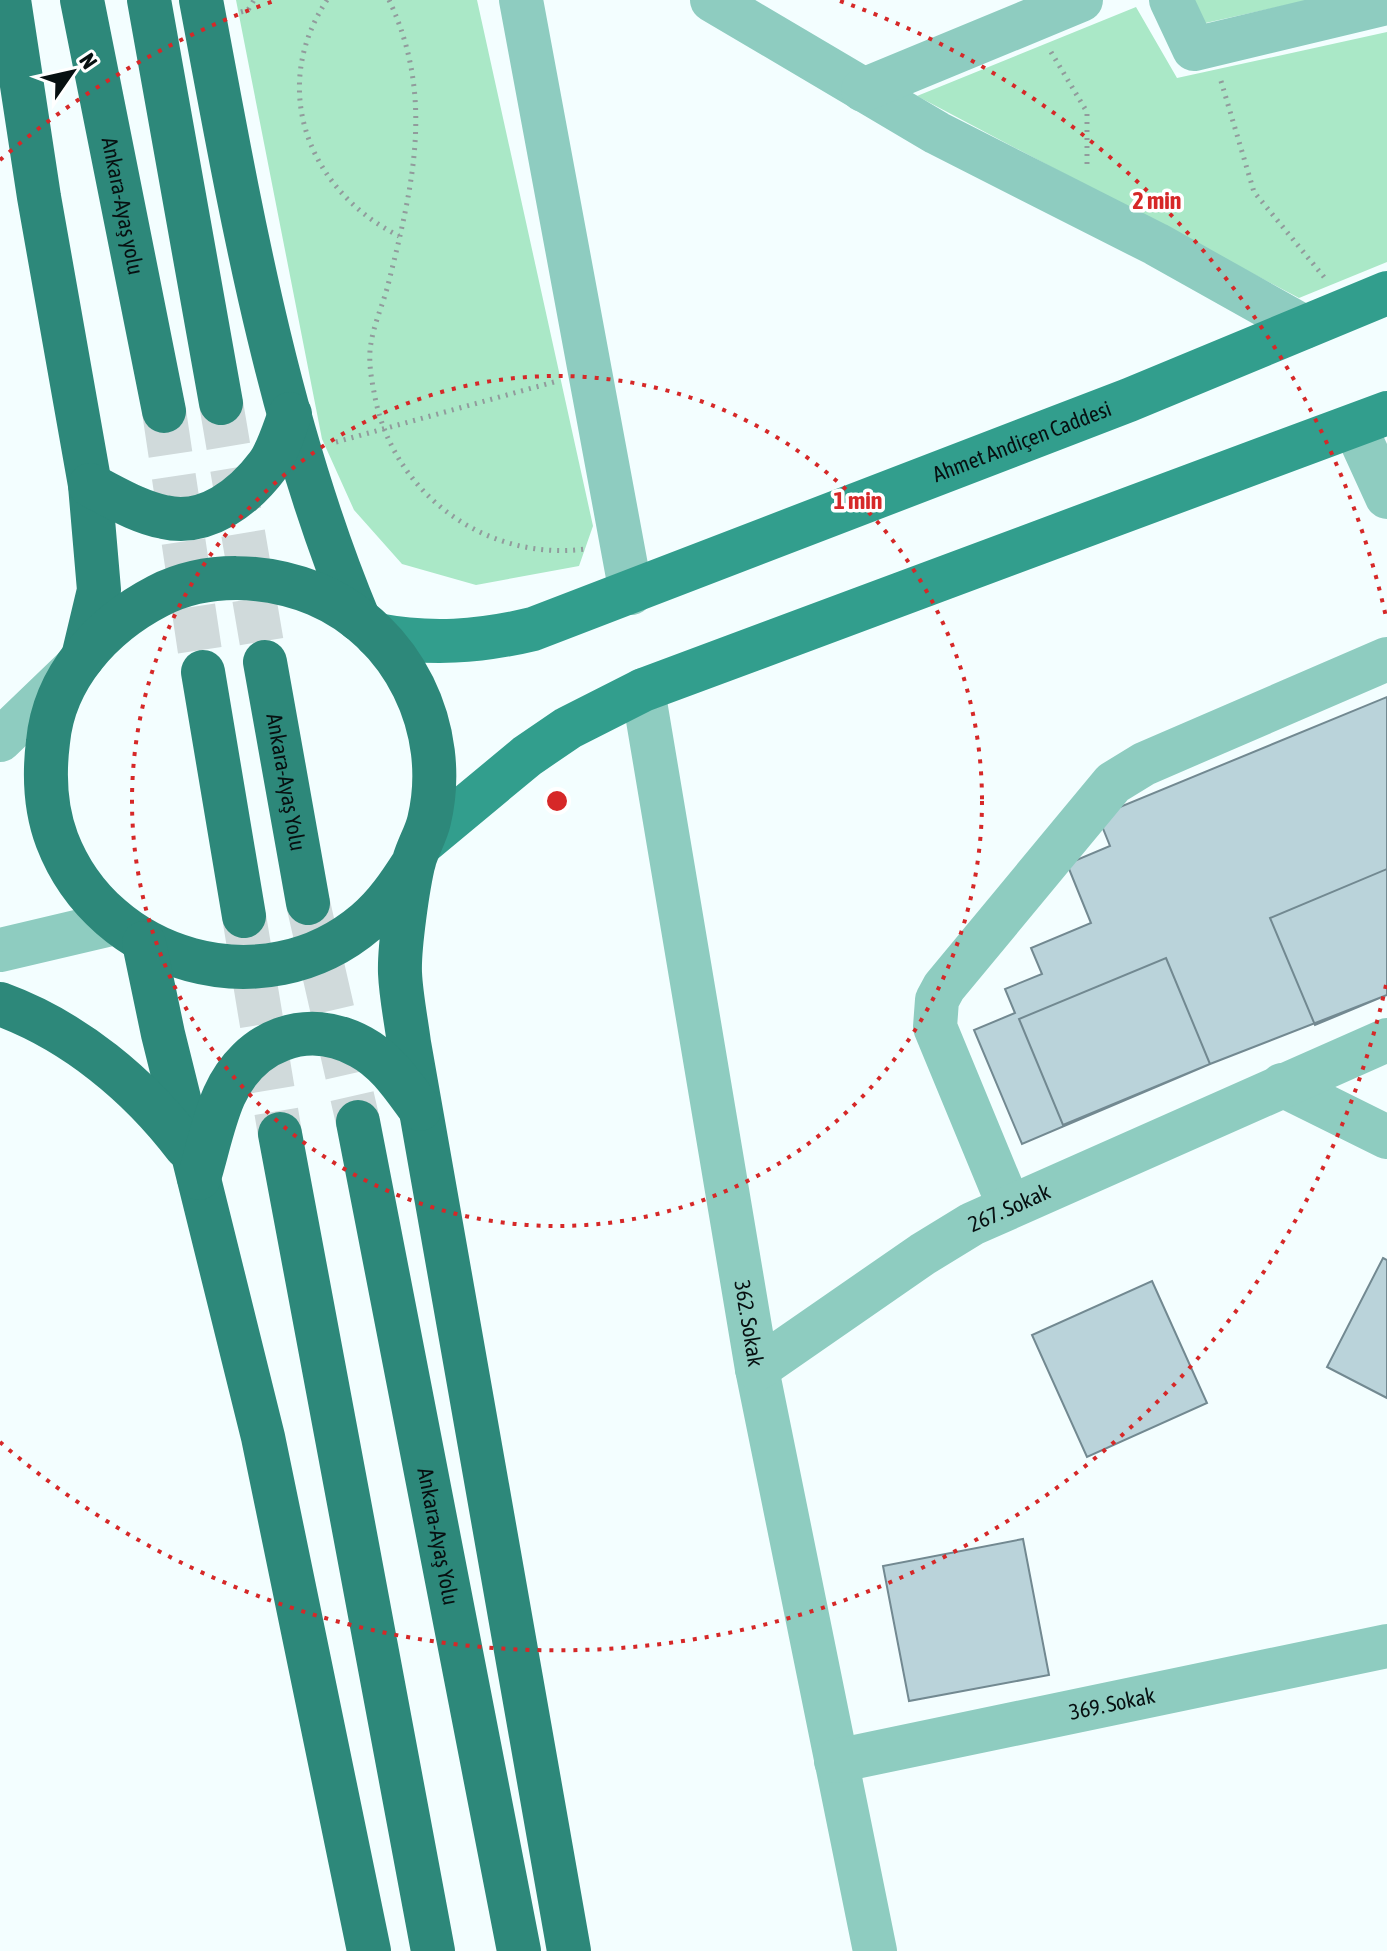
<svg xmlns="http://www.w3.org/2000/svg" width="1387" height="1951" font-family="'Asap Condensed',sans-serif">
  <style>
    .green { fill: #aae8c7 }
    .building { fill: #bad3da; stroke: #728991; stroke-width: 2 }
    .lines { fill: none; stroke-linecap: round; stroke-linejoin: round }
    .highway-tunnel { stroke: #d0dadb; stroke-width: 44; stroke-dasharray: 44 22; stroke-linecap: butt }
    .path { stroke: #919b9c; stroke-width: 5; stroke-dasharray: 2 6; stroke-linecap: butt }
    .minor { stroke: #8eccc0; stroke-width: 44 }
    .major { stroke: #329e8d; stroke-width: 44 }
    .highway { stroke: #2d887a; stroke-width: 44 }
    .ring { fill: none; stroke: #d62828; stroke-width: 4; stroke-dasharray: 4 8 }
    .labels { text-anchor: middle; stroke-width: 7; stroke-linejoin: round; paint-order: stroke }
    .street-label { font-size: 22px; fill: #071011; stroke: #fff }
    .centre { fill: #d62828; stroke: #fff; stroke-width: 4 }
    .ring-label { font-size: 24px; text-anchor: middle; font-weight: bold; fill: #d62828; stroke: #fff; stroke-width: 7; stroke-linejoin: round; paint-order: stroke }
  </style>
  <rect width="100%" height="100%" fill="#f3feff"/>
  <path class="green" d="M236,0H477L593,526L579,566L476,585L402,564L354,510L322,439Z
    M1191,0H1309L1201,24Z
    M1136,7L1177,78L1387,32V262L1299,298L917,96Z"/>
  <path class="building" d="M1387,697V995L1210,1064L1022,1144L974,1030L1015,1013L1005,989L1042,974L1031,948L1091,923L1067,864L1110,846L1098,816Z
    M1387,869V995L1315,1025L1270,918Z
    M1166,958L1210,1064L1063,1125L1019,1019Z
    M1383,1258L1387,1260V1398L1327,1367Z
    M1152,1281L1207,1403L1087,1457L1032,1335Z
    M1023,1539L1049,1675L909,1701L883,1566Z"/>
  <g class="lines">
    <path class="highway-tunnel" d="M221,403L265,662
      M164,411L203,672
      M308,903L358,1122
      M244,916L280,1134"/>
    <path class="path" d="M327,0C268,89 309,191 399,236
      M389,0C435,97 413,185 388,285C383,304 374,324 371,343C368,359 371,377 374,392C391,492 484,562 586,549
      M241,12L248,10L254,0
      M1051,52L1087,112V164
      M1221,81L1254,192L1324,277
      M336,442L554,382"/>
    <g class="minor">
      <path d="M521,0L631,593"/>
      <path d="M712,0L937,133L1156,244L1304,327"/>
      <path d="M1171,0L1194,49L1387,3"/>
      <path d="M863,90L1081,0"/>
      <path d="M1355,427L1387,497"/>
      <path id="s1" d="M643,690L757,1369L875,1951"/>
      <path d="M0,740L73,670"/>
      <path d="M0,950L115,923"/>
      <path d="M1282,1085L1387,1137"/>
      <path d="M1009,1206L935,1027L937,1000L944,987L1113,783L1144,764L1387,659"/>
      <path id="s2" d="M757,1369L923,1254L972,1224L1387,1040"/>
      <path id="s3" d="M836,1761L1387,1646"/>
    </g>
    <g class="major">
      <path id="s4" d="M376,635C430,645 479,642 533,629L1129,400L1387,293"/>
      <path d="M421,844L527,756L568,728L643,690L1387,413"/>
    </g>
    <g class="highway">
      <path d="M9,0L39,197L90,485L99,590L83,657"/>
      <path id="s5" d="M82,0L164,411"/>
      <path d="M149,0L221,403"/>
      <path d="M201,0C240,208 277,424 359,620"/>
      <path d="M90,485C114,497 138,512 164,517C206,527 244,497 268,465C278,451 284,430 290,414"/>
      <path id="s6" d="M265,662L308,903"/>
      <path d="M203,672L244,916"/>
      <path d="M414,862C400,884 386,905 366,922C264,1009 104,963 57,840C45,808 44,774 48,742C54,677 102,625 158,596C207,571 266,574 316,594C403,631 451,729 429,821C426,834 418,847 414,861C408,885 399,948 400,973C401,996 406,1020 409,1043L569,1951"/>
      <path d="M144,943L163,1034L263,1437L369,1951"/>
      <path d="M0,1004C74,1031 139,1085 186,1147"/>
      <path id="s7" d="M358,1122L519,1951"/>
      <path d="M280,1134L433,1951"/>
      <path d="M199,1178C207,1152 213,1121 224,1096C249,1040 307,1017 361,1047C387,1061 403,1086 420,1109"/>
    </g>
  </g>
  <g class="ring">
    <circle cx="557" cy="801" r="425"/>
    <path d="M1386 985A849 849 0 0 1 0 1442M0 160A849 849 0 0 1 274 1M840 1A849 849 0 0 1 1386 617"/>
  </g>
  <g class="labels">
    <g class="street-label">
      <text dy="8" stroke="none"><textPath href="#s5" startOffset="210">Ankara-Ayaş yolu</textPath></text>
      <text dy="8" stroke="none"><textPath href="#s4" startOffset="682">Ahmet Andiçen Caddesi</textPath></text>
      <text dy="8" stroke="none"><textPath href="#s6" startOffset="122">Ankara-Ayaş Yolu</textPath></text>
      <text dy="8" stroke="none"><textPath href="#s2" startOffset="300">267. Sokak</textPath></text>
      <text dy="8" stroke="none"><textPath href="#s1" startOffset="642">362. Sokak</textPath></text>
      <text dy="8" stroke="none"><textPath href="#s7" startOffset="422">Ankara-Ayaş Yolu</textPath></text>
      <text dy="8" stroke="none"><textPath href="#s3" startOffset="282">369. Sokak</textPath></text>
    </g>
  </g>
  <circle cx="557" cy="801" r="12" class="centre"/>
  <g class="ring-label">
    <text x="1157" y="209">2 min</text>
    <text x="858" y="509">1 min</text>
  </g>
  <g transform="translate(72 72) rotate(56)" stroke="#ffffff" stroke-width="6" paint-order="stroke">
  <path d="M0-6L14 30L0 20L-14 30Z" fill="#071011"/>
  <text y="-12" font-size="22" font-weight="bold" text-anchor="middle" fill="#071011">N</text>
  </g>
</svg>
